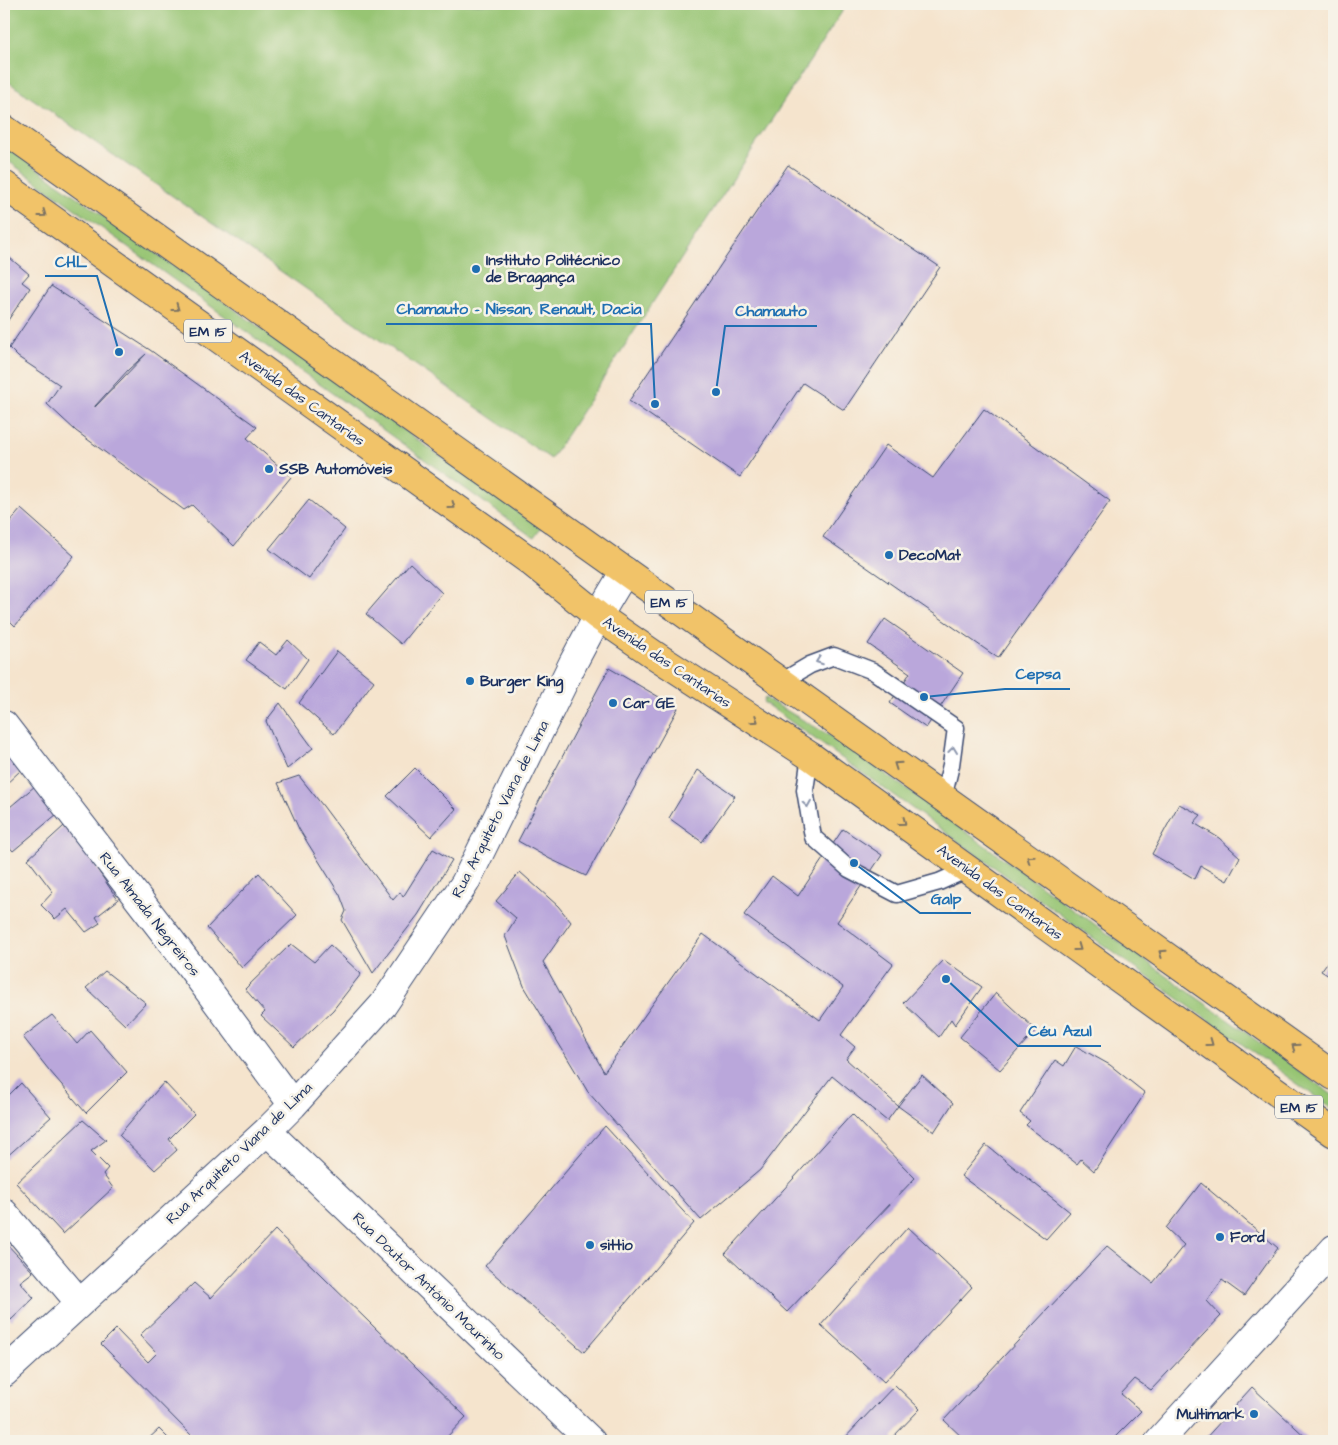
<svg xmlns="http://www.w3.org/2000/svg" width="1338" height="1445" font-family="'Architects Daughter',sans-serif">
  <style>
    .green { fill: #97c573; stroke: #597a68 }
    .building { fill: #baa7db; fill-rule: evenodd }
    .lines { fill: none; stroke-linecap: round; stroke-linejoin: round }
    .service-casing { stroke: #3c4a6f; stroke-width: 19 }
    .minor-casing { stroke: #3c4a6f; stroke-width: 30 }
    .primary-casing { stroke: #3c4a6f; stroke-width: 30 }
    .service { stroke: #fff; stroke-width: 16 }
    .minor { stroke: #fff; stroke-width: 28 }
    .primary { stroke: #f1c369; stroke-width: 28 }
    .oneway { stroke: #7b7263 }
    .oneway2 { stroke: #8d97ae }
    .poi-dot { fill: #1f6fb2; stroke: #f7f3e8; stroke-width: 2 }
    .labels { text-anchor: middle; stroke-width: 5; stroke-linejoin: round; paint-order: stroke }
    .shield { fill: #f7f3e8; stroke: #5d6a87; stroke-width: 1 }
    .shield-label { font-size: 14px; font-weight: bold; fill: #1b2f5e }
    .poi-label { font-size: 15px; font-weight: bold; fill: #1b2f5e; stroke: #f7f3e8; text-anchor: start }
    .street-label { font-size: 15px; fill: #1b2f5e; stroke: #f7f3e8 }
    .leader { fill: none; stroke: #1f6fb2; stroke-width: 2 }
    .callout-dot { fill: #1f6fb2; stroke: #f7f3e8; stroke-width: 2 }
    .callout-label { font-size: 16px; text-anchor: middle; font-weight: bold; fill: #1f6fb2; stroke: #f7f3e8; stroke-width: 5; stroke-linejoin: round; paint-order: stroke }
  </style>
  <rect width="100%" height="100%" fill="#f7f3e8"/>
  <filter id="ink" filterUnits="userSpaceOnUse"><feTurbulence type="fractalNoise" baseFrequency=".02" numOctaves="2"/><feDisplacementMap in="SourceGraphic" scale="10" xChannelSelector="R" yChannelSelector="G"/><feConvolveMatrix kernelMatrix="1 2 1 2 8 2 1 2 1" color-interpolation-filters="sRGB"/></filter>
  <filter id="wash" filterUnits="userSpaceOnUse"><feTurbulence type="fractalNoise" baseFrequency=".0096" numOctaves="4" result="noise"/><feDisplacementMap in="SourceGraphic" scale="20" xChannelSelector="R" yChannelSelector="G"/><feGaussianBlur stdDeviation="1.12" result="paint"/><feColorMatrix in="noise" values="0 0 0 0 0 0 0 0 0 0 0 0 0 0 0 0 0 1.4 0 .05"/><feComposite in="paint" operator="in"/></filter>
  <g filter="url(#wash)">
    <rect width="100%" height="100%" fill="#f5e4cd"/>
    <path class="green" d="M4,4H847L551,459L4,79Z
      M4,145L541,528L534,538L4,158Z
      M765,698L841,742L1334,1096V1110L763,702Z"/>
    <g id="blocks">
      <path class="building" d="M788,165L940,267L844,410L803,383L740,477L629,401Z
        M4,253L29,274L22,282L30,288L4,326Z
        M51,286L150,350L257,427L247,438L291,477L234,546L192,505L184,510L76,431L47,404L60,385L18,357L9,348ZM146,354L95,407V406L129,369Z
        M984,409L1110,501L998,658L823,537L886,445L933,478Z
        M309,500L345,529L309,579L269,549Z
        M21,509L74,556L15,626L4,615V529Z
        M410,563L442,593L401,644L366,614Z
        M885,619L963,673L926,728L890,703L910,673L868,644Z
        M288,640L308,659L287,689L246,660L259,642L276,655Z
        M337,651L374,681L334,734L299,703Z
        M609,668L678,708L586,876L550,859L518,841Z
        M280,703L313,748L287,769L266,721Z
        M4,747L21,770L4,786Z
        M415,768L456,809L431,837L387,796Z
        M698,770L735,796L702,842L669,818Z
        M299,776L323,806L393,900L400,892L403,897L433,849L452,860L418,915L373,973L342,920L346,911L340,895L299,829L278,783Z
        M35,786L57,814L13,851L4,841V812Z
        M1179,804L1201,815L1194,823L1219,838L1240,857L1227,881L1201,866L1195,879L1152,854Z
        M64,826L93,863L118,900L96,917L100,923L86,932L67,909L55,919L41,905L53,892L28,859Z
        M843,829L882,855L837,922L893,964L841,1035L855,1047L846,1059L898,1106L887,1121L832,1076L760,1170L701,1220L588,1092L524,986L505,936L516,918L496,901L520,872L558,906L571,922L543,962L604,1072L703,934L820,1020L843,987L744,915L772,876L798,896Z
        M259,873L297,915L242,968L207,928Z
        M291,944L314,962L330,945L361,974L333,1010L294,1047L261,1016L265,1012L245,989Z
        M1334,953V979L1321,971Z
        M944,960L982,987L955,1025L951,1019L939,1037L903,1003Z
        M105,971L146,1003L125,1025L86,988Z
        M996,993L1036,1030L1000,1070L960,1037Z
        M52,1015L77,1044L90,1030L127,1072L86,1113L49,1070L23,1037Z
        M1076,1046L1110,1065L1145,1093L1094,1171L1081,1159L1077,1164L1026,1125L1030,1121L1020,1113L1055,1060L1064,1066Z
        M922,1075L953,1103L934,1132L898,1106Z
        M164,1082L194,1114L169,1139L177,1150L155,1170L119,1135Z
        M21,1083L51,1117L4,1159V1100Z
        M852,1114L915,1178L787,1312L725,1254Z
        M83,1120L106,1140L91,1151L108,1168L103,1174L113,1188L63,1234L16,1183Z
        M605,1126L694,1223L584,1352L485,1266Z
        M986,1145L1070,1212L1046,1239L961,1176Z
        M1201,1183L1278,1248L1244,1296L1222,1280L1207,1301L1221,1316L1151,1390L1135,1379L1121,1394L1141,1411L1111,1441H966L944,1420L1107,1246L1153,1283L1184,1245L1166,1228Z
        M908,1227L972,1287L884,1382L821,1325Z
        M275,1230L466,1417L443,1441H197L101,1344L116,1329L148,1362L157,1353L140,1335L194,1283L211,1298Z
        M4,1241L33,1272L20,1282L34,1298L11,1320L4,1312Z
        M895,1385L920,1409L892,1438L896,1441H842Z
        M1252,1387L1310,1441H1203Z
        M159,1429L171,1441H146Z"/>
    </g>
  </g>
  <g filter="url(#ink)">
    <use href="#blocks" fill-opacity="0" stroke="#3c4a6f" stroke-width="1"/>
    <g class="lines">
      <defs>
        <path id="service" d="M781,682L810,665L834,656L873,671L956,728L951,765L943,798
          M810,756L805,790L813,837L849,869L897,894L939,882L968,869"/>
        <path id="minor" d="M4,725L191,967L293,1105
          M267,1131L591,1441
          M4,1213L80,1303
          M4,1373L267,1131L293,1105L383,1005L465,883L573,663L598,616L625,571
          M1159,1441L1334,1249"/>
        <path id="primary" d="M4,129L1334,1076
          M4,185L530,561L598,616L656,656L810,756L1334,1133"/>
      </defs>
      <use href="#service" class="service-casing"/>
      <use href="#minor" class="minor-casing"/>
      <use href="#primary" class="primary-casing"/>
      <use href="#service" class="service"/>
      <use href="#minor" class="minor"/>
      <use href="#primary" class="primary"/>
    </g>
    <defs><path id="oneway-chevron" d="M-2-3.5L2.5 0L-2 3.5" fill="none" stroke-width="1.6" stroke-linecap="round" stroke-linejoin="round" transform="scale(1.25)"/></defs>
    <g class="oneway">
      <use href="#oneway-chevron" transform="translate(43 214) rotate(36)"/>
      <use href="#oneway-chevron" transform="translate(176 308) rotate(36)"/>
      <use href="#oneway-chevron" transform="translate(452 506) rotate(36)"/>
      <use href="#oneway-chevron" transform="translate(755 720) rotate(33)"/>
      <use href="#oneway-chevron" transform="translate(897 765) rotate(-145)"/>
      <use href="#oneway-chevron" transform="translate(903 822) rotate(36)"/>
      <use href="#oneway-chevron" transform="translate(1030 859) rotate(-145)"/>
      <use href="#oneway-chevron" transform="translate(1078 948) rotate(36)"/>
      <use href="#oneway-chevron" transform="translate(1162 953) rotate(-145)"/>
      <use href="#oneway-chevron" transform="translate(1210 1043) rotate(36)"/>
      <use href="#oneway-chevron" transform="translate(1295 1047) rotate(-145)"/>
    </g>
    <g class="oneway2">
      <use href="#oneway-chevron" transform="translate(819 661) rotate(160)"/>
      <use href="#oneway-chevron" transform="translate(953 750) rotate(-83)"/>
      <use href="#oneway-chevron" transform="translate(807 804) rotate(81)"/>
    </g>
  </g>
  <g class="poi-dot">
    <circle cx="476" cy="269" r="5"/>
    <circle cx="269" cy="469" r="5"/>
    <circle cx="889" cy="555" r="5"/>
    <circle cx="470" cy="681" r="5"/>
    <circle cx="613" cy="703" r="5"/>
    <circle cx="1220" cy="1237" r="5"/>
    <circle cx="590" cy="1245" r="5"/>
    <circle cx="1254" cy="1414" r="5"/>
  </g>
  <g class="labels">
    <g class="shield">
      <rect x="184" y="319.5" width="48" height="23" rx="4"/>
      <rect x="645" y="590.5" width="48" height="23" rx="4"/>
      <rect x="1275" y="1095.5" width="48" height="23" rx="4"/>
    </g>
    <g class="shield-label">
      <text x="208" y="336">EM 15</text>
      <text x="669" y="607">EM 15</text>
      <text x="1299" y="1112">EM 15</text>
    </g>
    <g class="poi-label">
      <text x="486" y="265">Instituto Politécnico<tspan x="486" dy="17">de Bragança</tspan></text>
      <text x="279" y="474">SSB Automóveis</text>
      <text x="899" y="560">DecoMat</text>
      <text x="480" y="686">Burger King</text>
      <text x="623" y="708">Car GE</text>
      <text x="1230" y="1242">Ford</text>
      <text x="600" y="1250">sittio</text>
      <text x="1244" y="1419" text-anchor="end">Multimark</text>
    </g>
    <g class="street-label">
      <text transform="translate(302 398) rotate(36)" y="5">Avenida das Cantarias</text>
      <text transform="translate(667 662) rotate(34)" y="5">Avenida das Cantarias</text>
      <text transform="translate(500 809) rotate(-63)" y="5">Rua Arquiteto Viana de Lima</text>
      <text transform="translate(1000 892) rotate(36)" y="5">Avenida das Cantarias</text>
      <text transform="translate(150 914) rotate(52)" y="5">Rua Almada Negreiros</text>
      <text transform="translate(239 1153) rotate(-44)" y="5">Rua Arquiteto Viana de Lima</text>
      <text transform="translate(429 1286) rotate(44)" y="5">Rua Doutor António Mourinho</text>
    </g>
  </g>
  <path class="leader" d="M119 352L97 276H45M655 404L651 324H386M716 392L725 326H817M924 697L1005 689H1070M854 863L920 913H971M946 979L1018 1046H1101"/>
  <g class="callout-dot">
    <circle cx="119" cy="352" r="5"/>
    <circle cx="655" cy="404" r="5"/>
    <circle cx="716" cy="392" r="5"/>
    <circle cx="924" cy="697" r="5"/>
    <circle cx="854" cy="863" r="5"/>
    <circle cx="946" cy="979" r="5"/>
  </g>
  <g class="callout-label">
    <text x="71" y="267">CHL</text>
    <text x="519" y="314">Chamauto - Nissan, Renault, Dacia</text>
    <text x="771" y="316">Chamauto</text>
    <text x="1038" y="679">Cepsa</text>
    <text x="946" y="904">Galp</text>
    <text x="1060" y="1036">Céu Azul</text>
  </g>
  <rect width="1338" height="1445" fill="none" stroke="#f7f3e8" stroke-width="20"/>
</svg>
